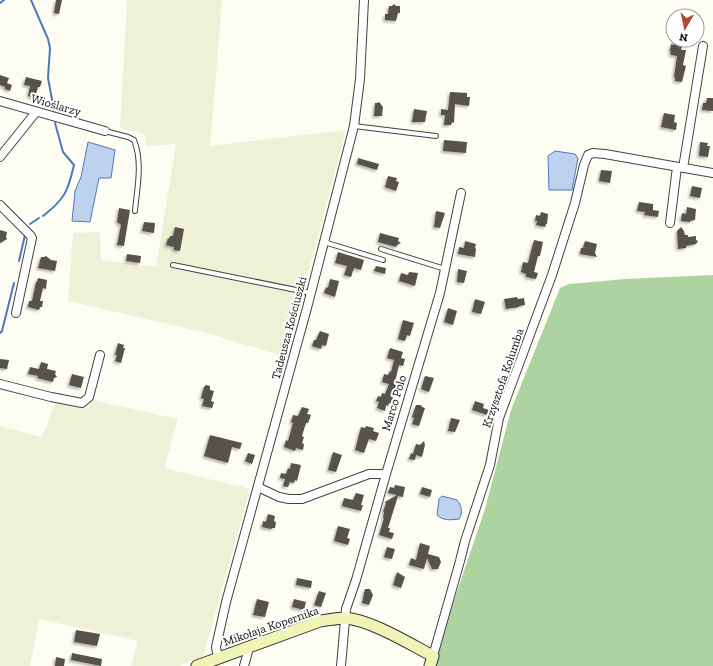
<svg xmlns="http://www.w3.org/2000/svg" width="713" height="666" font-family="'Zilla Slab',serif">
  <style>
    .farmland { fill: #eef1d5 }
    .forest { fill: #add3a1 }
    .water { fill: #bdd2ef; stroke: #4d79bd }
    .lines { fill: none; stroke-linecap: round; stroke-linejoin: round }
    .stream { stroke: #4d79bd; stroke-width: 2 }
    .building { fill: #56524d; filter: url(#shadow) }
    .lane-casing { stroke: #424242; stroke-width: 6 }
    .street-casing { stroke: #424242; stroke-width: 10 }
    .secondary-casing { stroke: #313131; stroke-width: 13 }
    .lane { stroke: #fff; stroke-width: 4 }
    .street { stroke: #fff; stroke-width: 8 }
    .secondary { stroke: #eff5b6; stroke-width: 11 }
    .labels { text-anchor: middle; stroke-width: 4; stroke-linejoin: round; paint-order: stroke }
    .street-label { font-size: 12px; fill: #0f0f0f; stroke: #fff }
  </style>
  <defs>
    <filter id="shadow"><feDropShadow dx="-2" dy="2" stdDeviation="1" flood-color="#0004"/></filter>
  </defs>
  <rect width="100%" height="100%" fill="#fdfdf3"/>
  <path class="farmland" d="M127,0H222L210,146L346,130L286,357L203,332L68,301L73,233L100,232L101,260L156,267L176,144L146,146L145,134L120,128Z
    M92,400L178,419L164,468L250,489L203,657L180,666H131L138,641L39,619L30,666H0V426L42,437L55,403L88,409Z"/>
  <path class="forest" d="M713,275V666H436L442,636L485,509L511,410L560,288L569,284L626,279Z"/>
  <path class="water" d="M88,142L115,150L111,178H99L90,222L72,221L75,191L81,177Z
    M555,151L575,154L578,158L572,190H549L548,156Z
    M442,496L457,500C462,506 463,513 459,519C451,520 443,521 437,515L439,499Z"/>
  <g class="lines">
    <path class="stream" d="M31,0L48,39L50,48L48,78L54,110
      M0,3L4,0
      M43,216C65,199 68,191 74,165L63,152L55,123
      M30,224L39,218
      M19,261L25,235
      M0,333L2,331L14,283"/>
  </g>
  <path class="building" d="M56,0H62L59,14L54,13Z
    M394,4L396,6H400V13H398L396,21L385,20V14H388L389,6H392Z
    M674,40L682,42L683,44L681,50H686L683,65L686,66L682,82L675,81V77H674L677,56L671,55L670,50L671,44L674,45Z
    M0,75L9,78L7,83L12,85L10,91L5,89V87L0,85Z
    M26,77L42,81L40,87H38L35,98L28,96L30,86L24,85Z
    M450,92L467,93V97H470L469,106L455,104L454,123L452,122L451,125H444L445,115H441V109L448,110Z
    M707,98H713V111L702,110L703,103H706Z
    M379,102L383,107L382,116H374L375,103H377Z
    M414,109L427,111L425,122H412Z
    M664,113L675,115L674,122L677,123L676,130L661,127Z
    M444,140L467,142L466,153L443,151Z
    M700,142L708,143L707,146H710L708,157L699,156Z
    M358,158L379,164L377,170L357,164Z
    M601,170L612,171L610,183L599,181Z
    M388,176L397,178L396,181L399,182L396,191L385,187Z
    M692,186L702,188L700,198L690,196Z
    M639,202L653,204V210L659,211L658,217L644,215L645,212L637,211Z
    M687,207L696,209L695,220L690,221V222L681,221L682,213L686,214Z
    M119,208L130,210L124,246L117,245L121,225L117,222Z
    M436,211L445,213L440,228L434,227Z
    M541,212L548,214L547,224H546L545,227L536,225L537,221H535L536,215L540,216Z
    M144,222L155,223L154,233L142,231Z
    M175,227L184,229L180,251L174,250V247L166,245L168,238L169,239L170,236H173Z
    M681,227L684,231L685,235H688V237L696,236V240L698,241L696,244L686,246V248L678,249L677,231Z
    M0,230L7,232L6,237L7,239L0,243Z
    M380,233L399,238L398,241L401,243L397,245L396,247L378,242Z
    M534,240L543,242L540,256H538L534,272L538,273L536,279L526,277V274L521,272L523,262L528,263Z
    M465,241L476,244L475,248L476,249L475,257L458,254L459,247L464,248Z
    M585,241L597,244L595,253L597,257L580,254L581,248H583Z
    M338,252L364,260L361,270L354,268L351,277L344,275L347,266L335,263Z
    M127,254L141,256L140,263L126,261Z
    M46,256L51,260L57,261L55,271L38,268L41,257H44Z
    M376,266L386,268L385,274L374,271Z
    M458,269L467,271L464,283L457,282Z
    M409,272L418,273L415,286L399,281L401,273L408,275Z
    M38,278L47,280L46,289L43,288L40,301H43L42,307H40L39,310L28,307L29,301H32L36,282H37Z
    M330,279L339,281L335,297L324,293L326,287L328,288Z
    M517,297L518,299L524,298L525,305L519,306V307L506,309L504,299Z
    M475,299L485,302L481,314L472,312Z
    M448,308L457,311L453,325L444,322Z
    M403,320L414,323L410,336L407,335L405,341L398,339Z
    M320,331L329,334L326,346L322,345L321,349L312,346L314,340H316Z
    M118,343L124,345L123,348H125L121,363L115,361L117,355H115Z
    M390,348L403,352L401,358L405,359L403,366L399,365L395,382L398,383L391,403H389L388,406L386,405L385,411L377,408L379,402L376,401L378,396L381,397L382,393L385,394L389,384L382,382L384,374L388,375L390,371L391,372L394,360L387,358Z
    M0,359L9,360L7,369L0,368Z
    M41,362L48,364L47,369L56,371L55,374L57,377L54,378L53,382L37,378L38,376L28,374L30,367L39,369Z
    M72,374L84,377L81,388L69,385Z
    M425,376L434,378L429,392L421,389Z
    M206,385L210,386V390L214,391L211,401L214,402L212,408L202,406L204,399L201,398L204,387Z
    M475,401L484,404L483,408L489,410L487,415L472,410Z
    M416,405H421L422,407L425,408L419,426L412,424L414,418L412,417Z
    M302,407L309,409L307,414L311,415L308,423H306L302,436L304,437L302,443L304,444L303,450L296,448L295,451L284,447L286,440L288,441L293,423L291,422L293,415L298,416Z
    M451,418L460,420L455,432L448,431Z
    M366,426L374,428L373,431L379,433L376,441L369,439L364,453L355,450L361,427L365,428Z
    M210,435L242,443L240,449L232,447L228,463L204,456Z
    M424,441L425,445L422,457L416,455L415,460L409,459L411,453L413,454L416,444L420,445Z
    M333,452L342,455L336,472L328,470Z
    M248,453L255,455L252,464L245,461Z
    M291,463L301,465L297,481L295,480L294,483L290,482L288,487L283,486L285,479L280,478L281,473L286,474L288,468L290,469Z
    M395,485L405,487L403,497L398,496L388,528H390L389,532L394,533L392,539L379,535L384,518H383L384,512L383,511L386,504L385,502L397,495L388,493L390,487L394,488Z
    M422,487L432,490L430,497L420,494Z
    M356,493L364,495L361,505H363L361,511L342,506L344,498L353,500Z
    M268,514L275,516L274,521L276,522L275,528H272L271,529L262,527L263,521L266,522Z
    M338,526L350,529L347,538L350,539L348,545L334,541Z
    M420,543L430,546L428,554L439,557L441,562L438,569H432L427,558L424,569L409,565L411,558L416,560Z
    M387,547L395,549L392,559L384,557Z
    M397,572L405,577L401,588L393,585Z
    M297,578L312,581L311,588L296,585Z
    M365,589H370L373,595L369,605L362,603Z
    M319,591L326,593L321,607L314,605Z
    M257,599L269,602L265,617L253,615Z
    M294,599L306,602L304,610L292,607Z
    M76,630L100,634L97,646L74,642Z
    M72,653L102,659L101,666L71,660Z
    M56,657L65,659L64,666H55Z"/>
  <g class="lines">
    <defs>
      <path id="lane" d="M354,126L436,136
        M105,131L128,137L134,140C143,163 137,188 135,211
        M324,242L383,260
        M381,249L445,269
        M173,265L311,293"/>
      <path id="street" d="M0,101L105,131
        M0,157L36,112
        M683,168L703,46
        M0,205L30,235L32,238L16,313
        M670,223L677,167
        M0,384L51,397L82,403L89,397L100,355
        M258,487L279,497L289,499H302L369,474H386
        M433,656L460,561L465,541L490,465L499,418L552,275L575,203L584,165L588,155L593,153L605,154L713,173
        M218,658L216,647L226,602L307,308L354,126L360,79L364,0
        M244,666L249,648
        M341,666L346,609L356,580L386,474L440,293L461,193"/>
      <path id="secondary" d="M197,666L320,621C329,620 337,618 345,618C371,620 410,644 433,656L430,666"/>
    </defs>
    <use href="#lane" class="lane-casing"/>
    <use href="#street" class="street-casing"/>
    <use href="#secondary" class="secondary-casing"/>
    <use href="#lane" class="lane"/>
    <use href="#street" class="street"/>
    <use href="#secondary" class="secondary"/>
  </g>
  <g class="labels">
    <g class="street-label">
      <text transform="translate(56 105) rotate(16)" y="4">Wioślarzy</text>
      <text transform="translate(289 328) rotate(-75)" y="4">Tadeusza Kościuszki</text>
      <text transform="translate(503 378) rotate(-71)" y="4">Krzysztofa Kolumba</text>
      <text transform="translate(394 403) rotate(-73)" y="4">Marco Polo</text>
      <text transform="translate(271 626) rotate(-19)" y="4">Mikołaja Kopernika</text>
    </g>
  </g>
  <g transform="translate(685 28) rotate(189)"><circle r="19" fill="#ffffff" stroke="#9f9f9f"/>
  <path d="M0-3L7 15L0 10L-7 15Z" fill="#ae4b38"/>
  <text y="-6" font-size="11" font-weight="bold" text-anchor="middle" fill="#0f0f0f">N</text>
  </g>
</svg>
